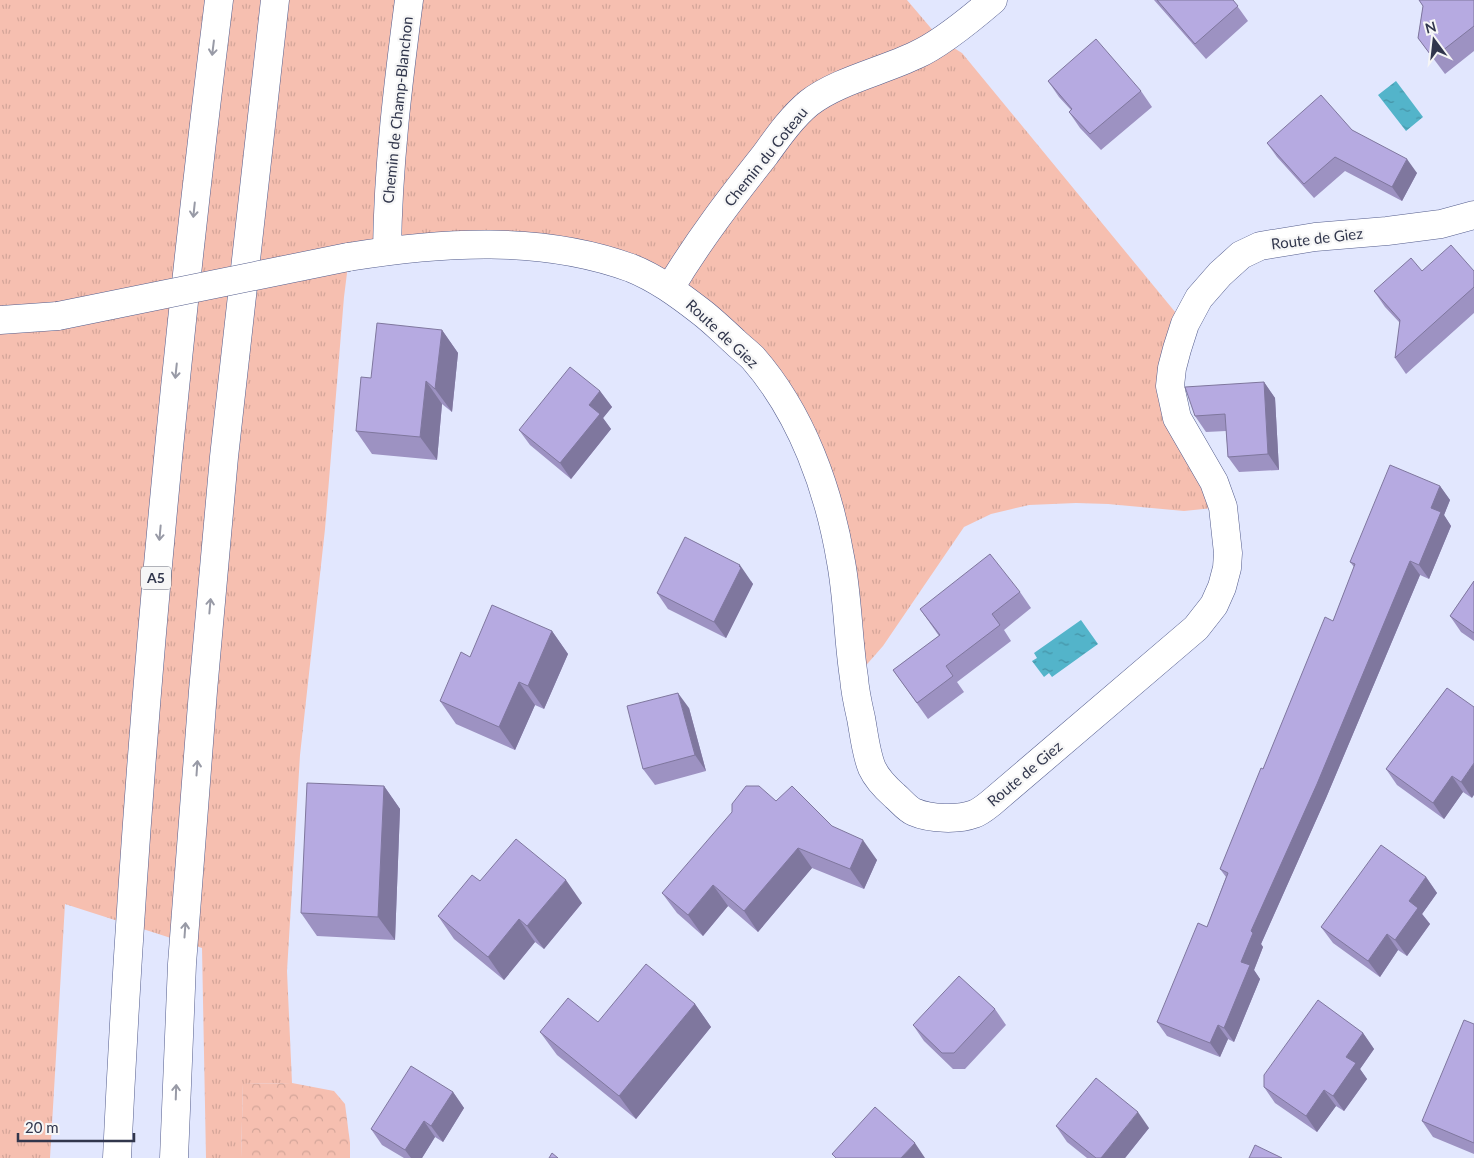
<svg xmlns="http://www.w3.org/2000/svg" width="1474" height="1158" font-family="Lato,sans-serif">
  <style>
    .grass { fill: url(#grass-tufts) }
    .forest { fill: url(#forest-crowns) }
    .water { fill: url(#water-ripples) }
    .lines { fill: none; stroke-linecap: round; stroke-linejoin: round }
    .street-casing { stroke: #535c8c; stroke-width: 29 }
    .secondary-casing { stroke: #535c8c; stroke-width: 29 }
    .highway-casing { stroke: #535c8c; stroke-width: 29 }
    .street { stroke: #fff; stroke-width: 28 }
    .secondary { stroke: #fff; stroke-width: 28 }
    .highway { stroke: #fff; stroke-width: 28 }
    .secondary-bridge-casing { stroke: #535c8c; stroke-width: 29; stroke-linecap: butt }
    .secondary-bridge { stroke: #fff; stroke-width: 28 }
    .wall { fill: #9d92c2 }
    .shaded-wall { fill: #7f779e }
    .building { fill: #b6aae1; stroke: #7f779e }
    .oneway { stroke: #989aa6 }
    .labels { text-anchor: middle; stroke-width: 4.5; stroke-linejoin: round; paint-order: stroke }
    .shield { fill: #f6f6f6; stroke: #6c707f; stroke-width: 1 }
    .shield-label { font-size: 14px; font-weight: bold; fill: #31364c }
    .street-label { font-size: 15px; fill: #31364c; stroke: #f6f6f6 }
  </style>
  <defs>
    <pattern id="grass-tufts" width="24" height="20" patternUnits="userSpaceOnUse" patternTransform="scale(1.25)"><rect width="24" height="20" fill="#f6bfb0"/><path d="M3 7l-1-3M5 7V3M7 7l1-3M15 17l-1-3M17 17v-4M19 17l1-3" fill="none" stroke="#d3a599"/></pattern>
    <pattern id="forest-crowns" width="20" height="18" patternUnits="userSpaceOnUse" patternTransform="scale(1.25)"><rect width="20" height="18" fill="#f6bfb0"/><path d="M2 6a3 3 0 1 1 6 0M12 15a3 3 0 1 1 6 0" fill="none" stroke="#d3a599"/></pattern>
    <pattern id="water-ripples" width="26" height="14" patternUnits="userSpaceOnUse" patternTransform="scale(1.25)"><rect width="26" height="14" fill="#53b4ca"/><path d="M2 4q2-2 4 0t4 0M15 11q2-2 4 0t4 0" fill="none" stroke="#4593a6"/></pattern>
  </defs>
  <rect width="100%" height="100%" fill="#e2e7fe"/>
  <path class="grass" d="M0,0H907L941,40L962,53L1185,324L1172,368L1223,507L1184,511L1108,504L1076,503L1029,505L991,514L964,527L883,646L854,679L804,437L708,317L589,256L349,257L344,297L325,529L300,755L287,971L292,1083L243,1084L241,1158H206L202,948L65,904L50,1158H0Z"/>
  <path class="forest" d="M292,1083L334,1091L345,1104L350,1143V1158H241L243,1084Z"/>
  <path class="water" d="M1396,81L1423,117L1406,131L1378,95Z
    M1081,620L1098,644L1052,677L1049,673L1044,677L1032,661L1037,658L1034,653Z"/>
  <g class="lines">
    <defs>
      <path id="street" d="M387,251C388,166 398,84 409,0
        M670,288C698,241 731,198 765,155C778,137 792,117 809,103C837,81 883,71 916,55C941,44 972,18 993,0"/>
      <path id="secondary" d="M348,257C441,242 541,235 631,268C656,278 678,294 700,311C712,320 723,331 734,341C740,347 747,352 753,358C802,414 829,490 841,562C848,600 848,639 854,678C855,692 858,705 861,718C864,734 866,754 872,768C877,779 886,788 895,796C901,801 907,809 914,812C930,819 958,820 974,814C980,812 986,807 991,803L1196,628L1214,605L1222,587L1227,568L1228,553L1223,507L1214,482L1177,418L1170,386L1172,368L1177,349L1185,324L1199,298L1220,274L1241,255L1260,246L1315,237L1387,231L1441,224L1474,215
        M0,320L58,316"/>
      <path id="highway" d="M117,1158C135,771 171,385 219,0
        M174,1158L182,964L203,691L224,457L275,0"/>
    </defs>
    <use href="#street" class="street-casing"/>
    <use href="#secondary" class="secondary-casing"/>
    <use href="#highway" class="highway-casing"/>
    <use href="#street" class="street"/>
    <use href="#secondary" class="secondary"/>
    <use href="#highway" class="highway"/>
    <defs>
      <path id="secondary-bridge" d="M58,316L348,257"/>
    </defs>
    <use href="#secondary-bridge" class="secondary-bridge-casing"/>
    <use href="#secondary-bridge" class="secondary-bridge"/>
  </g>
  <path class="wall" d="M1154,0H1233L1248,21L1206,59Z
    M1419,0H1474V51L1445,74L1418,38L1423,6Z
    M1048,81L1141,91L1152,107L1101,150L1080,128L1069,112L1071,110L1059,97Z
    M1352,130L1417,173L1402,201L1345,171L1314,198L1277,157L1267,143Z
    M1422,271H1474V313L1406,374L1395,358L1400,323L1385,307L1374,291Z
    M442,330L458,353L452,412L442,404L437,460L372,454L356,431L371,378Z
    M1264,382L1275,398L1279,470L1239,472L1228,457L1226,431L1206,432L1195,416Z
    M600,391L612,407L603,418L611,429L571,479L530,445L519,430Z
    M1440,486L1450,500L1444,515L1451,526L1429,579L1420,575L1326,798L1261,944L1263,947L1254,970L1260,979L1234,1042L1228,1039L1220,1057L1167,1036L1157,1022L1207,927L1226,877L1220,869L1263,769L1333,621L1354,567L1350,562Z
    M751,581L753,584L726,638L668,609L657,593Z
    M1474,581V641L1461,632L1450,616Z
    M1020,592L1031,608L1004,630L1011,641L957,682L964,692L928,719L893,670L939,636L920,609Z
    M552,631L568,654L544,709L535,705L515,750L456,724L440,701L470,657Z
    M1447,688L1472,798L1463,792L1444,819L1397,785L1386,769Z
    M689,708L706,771L655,785L643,769Z
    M384,786L400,809L395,940L317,936L301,913Z
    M776,801L832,826L877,860L864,889L812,868L758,932L728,906L703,936L677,913L662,893Z
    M1426,877L1437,893L1422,914L1430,924L1407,956L1398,950L1380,977L1333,943L1321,927Z
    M480,881L582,903L544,949L535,942L504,980L454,939L438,916Z
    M695,1004L711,1027L636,1119L557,1055L540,1032L598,1022Z
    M995,1009L1006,1025L965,1069H953L924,1041L913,1025Z
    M1474,1024V1154L1433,1137L1422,1121Z
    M1363,1033L1374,1049L1360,1069L1367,1079L1344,1111L1336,1106L1317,1132L1275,1103L1264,1087Z
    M453,1092L464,1108L443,1142L435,1137L422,1158H404L382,1145L371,1129Z
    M1056,1126L1149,1128L1125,1158H1087L1067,1142Z"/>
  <path class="shaded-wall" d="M1407,159L1417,173L1402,201L1392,187Z
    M442,330L458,353L452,412L435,389Z
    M426,381L442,404L437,460L420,437Z
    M1264,382L1275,398L1279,470L1268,454Z
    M600,391L612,407L603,418L611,429L571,479L560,463L589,405Z
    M1440,486L1450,500L1444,515L1451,526L1429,579L1419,565L1431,508Z
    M1410,561L1420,575L1326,798L1261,944L1263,947L1254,970L1260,979L1234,1042L1224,1028L1241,962L1251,931Z
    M740,565L753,584L726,638L714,622Z
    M552,631L568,654L544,709L528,686Z
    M519,682L535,705L515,750L499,727Z
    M678,693L689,708L706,771L695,755Z
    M1474,763V795L1472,798L1461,782Z
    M1452,776L1463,792L1444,819L1433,803Z
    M384,786L400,809L395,940L378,917Z
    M863,840L877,860L864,889L850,869Z
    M798,848L812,868L758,932L744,911Z
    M1426,877L1437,893L1422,914L1430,924L1407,956L1395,940L1409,901Z
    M566,880L582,903L544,949L527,926Z
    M713,885L728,906L703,936L688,915Z
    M519,919L535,942L504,980L488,957Z
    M1387,934L1398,950L1380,977L1368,961Z
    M695,1004L711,1027L636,1119L619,1096Z
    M1218,1025L1228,1039L1220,1057L1210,1043Z
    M1363,1033L1374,1049L1360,1069L1367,1079L1344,1111L1333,1096L1346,1057Z
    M1324,1090L1336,1106L1317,1132L1306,1116Z
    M453,1092L464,1108L443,1142L431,1126Z
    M1138,1112L1149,1128L1125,1158H1101Z
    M424,1121L435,1137L422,1158H411L405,1150Z
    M915,1143L925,1158H901Z"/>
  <path class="building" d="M1157,0H1233L1238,6L1195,44Z
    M1419,0H1474V26L1433,58L1418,38L1423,6Z
    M1096,39L1141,91L1090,134L1069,112L1072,109L1048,81Z
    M1321,95L1352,130L1407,159L1392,187L1335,157L1304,184L1267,143Z
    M1451,245L1474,271V287L1395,358L1400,320L1374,291L1411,258L1422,271Z
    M377,323L442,330L435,389L426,381L420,437L356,431L361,377L371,378Z
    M570,367L600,391L589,405L600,414L560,463L519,430Z
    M1264,382L1268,454L1228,457L1225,414L1195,416L1185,387Z
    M1390,465L1440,486L1431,508L1441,512L1419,565L1410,561L1317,784L1251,931L1253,933L1241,962L1250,965L1224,1028L1218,1025L1210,1043L1157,1022L1198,923L1207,927L1228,873L1220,869L1261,768L1263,769L1325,617L1333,621L1355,564L1350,562Z
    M685,537L740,565L739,566L741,568L714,622L657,593Z
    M990,554L1020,592L992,614L1000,625L946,666L953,676L917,703L893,670L940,635L920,609Z
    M1474,581V633L1450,616Z
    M492,605L552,631L528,686L519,682L499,727L440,701L461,652L470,657Z
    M1447,688L1474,707V763L1461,782L1452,776L1433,803L1386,769Z
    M678,693L695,755L643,769L627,706Z
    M307,783L384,786L378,917L301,913Z
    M746,786H759L776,801L792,786L832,826L863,840L850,869L798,848L744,911L713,885L688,915L662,893L732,812V804Z
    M516,839L566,880L527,926L519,919L488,957L438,916L472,875L480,881Z
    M1381,845L1426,877L1409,901L1418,908L1395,940L1387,934L1368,961L1321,927Z
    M646,964L695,1004L619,1096L540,1032L568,998L598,1022Z
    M959,976L995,1009L954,1053H942L913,1025Z
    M1318,1000L1363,1033L1346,1057L1356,1063L1333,1096L1324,1090L1306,1116L1264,1087V1075Z
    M1464,1020L1474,1024V1143L1422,1121Z
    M411,1066L453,1092L431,1126L424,1121L405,1150L371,1129Z
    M1096,1078L1138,1112L1101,1158H1096L1056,1126Z
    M875,1107L915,1143L901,1158H836L832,1154Z
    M1255,1145L1282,1158H1249Z
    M552,1153L558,1158H549Z"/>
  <defs><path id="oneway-shaft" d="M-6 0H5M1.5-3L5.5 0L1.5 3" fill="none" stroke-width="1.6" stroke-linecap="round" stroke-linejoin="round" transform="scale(1.25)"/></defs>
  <g class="oneway">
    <use href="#oneway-shaft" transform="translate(213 48) rotate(97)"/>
    <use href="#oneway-shaft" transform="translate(194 210) rotate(96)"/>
    <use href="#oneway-shaft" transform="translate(176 371) rotate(96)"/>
    <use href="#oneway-shaft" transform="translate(160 533) rotate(95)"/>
    <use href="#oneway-shaft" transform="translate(210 606) rotate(-85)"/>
    <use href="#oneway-shaft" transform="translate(197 768) rotate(-86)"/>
    <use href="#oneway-shaft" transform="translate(185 930) rotate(-86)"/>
    <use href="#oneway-shaft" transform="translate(176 1092) rotate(-88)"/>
  </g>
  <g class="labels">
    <rect class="shield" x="141" y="566.5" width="30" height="23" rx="4"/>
    <g class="shield-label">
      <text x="156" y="583">A5</text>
    </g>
    <g class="street-label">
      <text transform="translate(398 110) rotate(-84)" y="5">Chemin de Champ-Blanchon</text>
      <text transform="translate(766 157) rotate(-51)" y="5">Chemin du Coteau</text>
      <text transform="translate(1317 239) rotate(-7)" y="5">Route de Giez</text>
      <text transform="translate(722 334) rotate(43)" y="5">Route de Giez</text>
      <text transform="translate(1025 774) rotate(-40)" y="5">Route de Giez</text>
    </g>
  </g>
  <g transform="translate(1434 40) rotate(345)" stroke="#f6f6f6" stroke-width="4" paint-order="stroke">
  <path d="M0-4L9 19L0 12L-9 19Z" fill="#31364c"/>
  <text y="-8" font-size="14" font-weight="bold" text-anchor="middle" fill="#31364c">N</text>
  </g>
  <path d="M18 1133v8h116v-8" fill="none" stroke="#31364c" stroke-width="2.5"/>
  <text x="25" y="1133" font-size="15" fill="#31364c" stroke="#f6f6f6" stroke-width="4" paint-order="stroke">20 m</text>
</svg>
